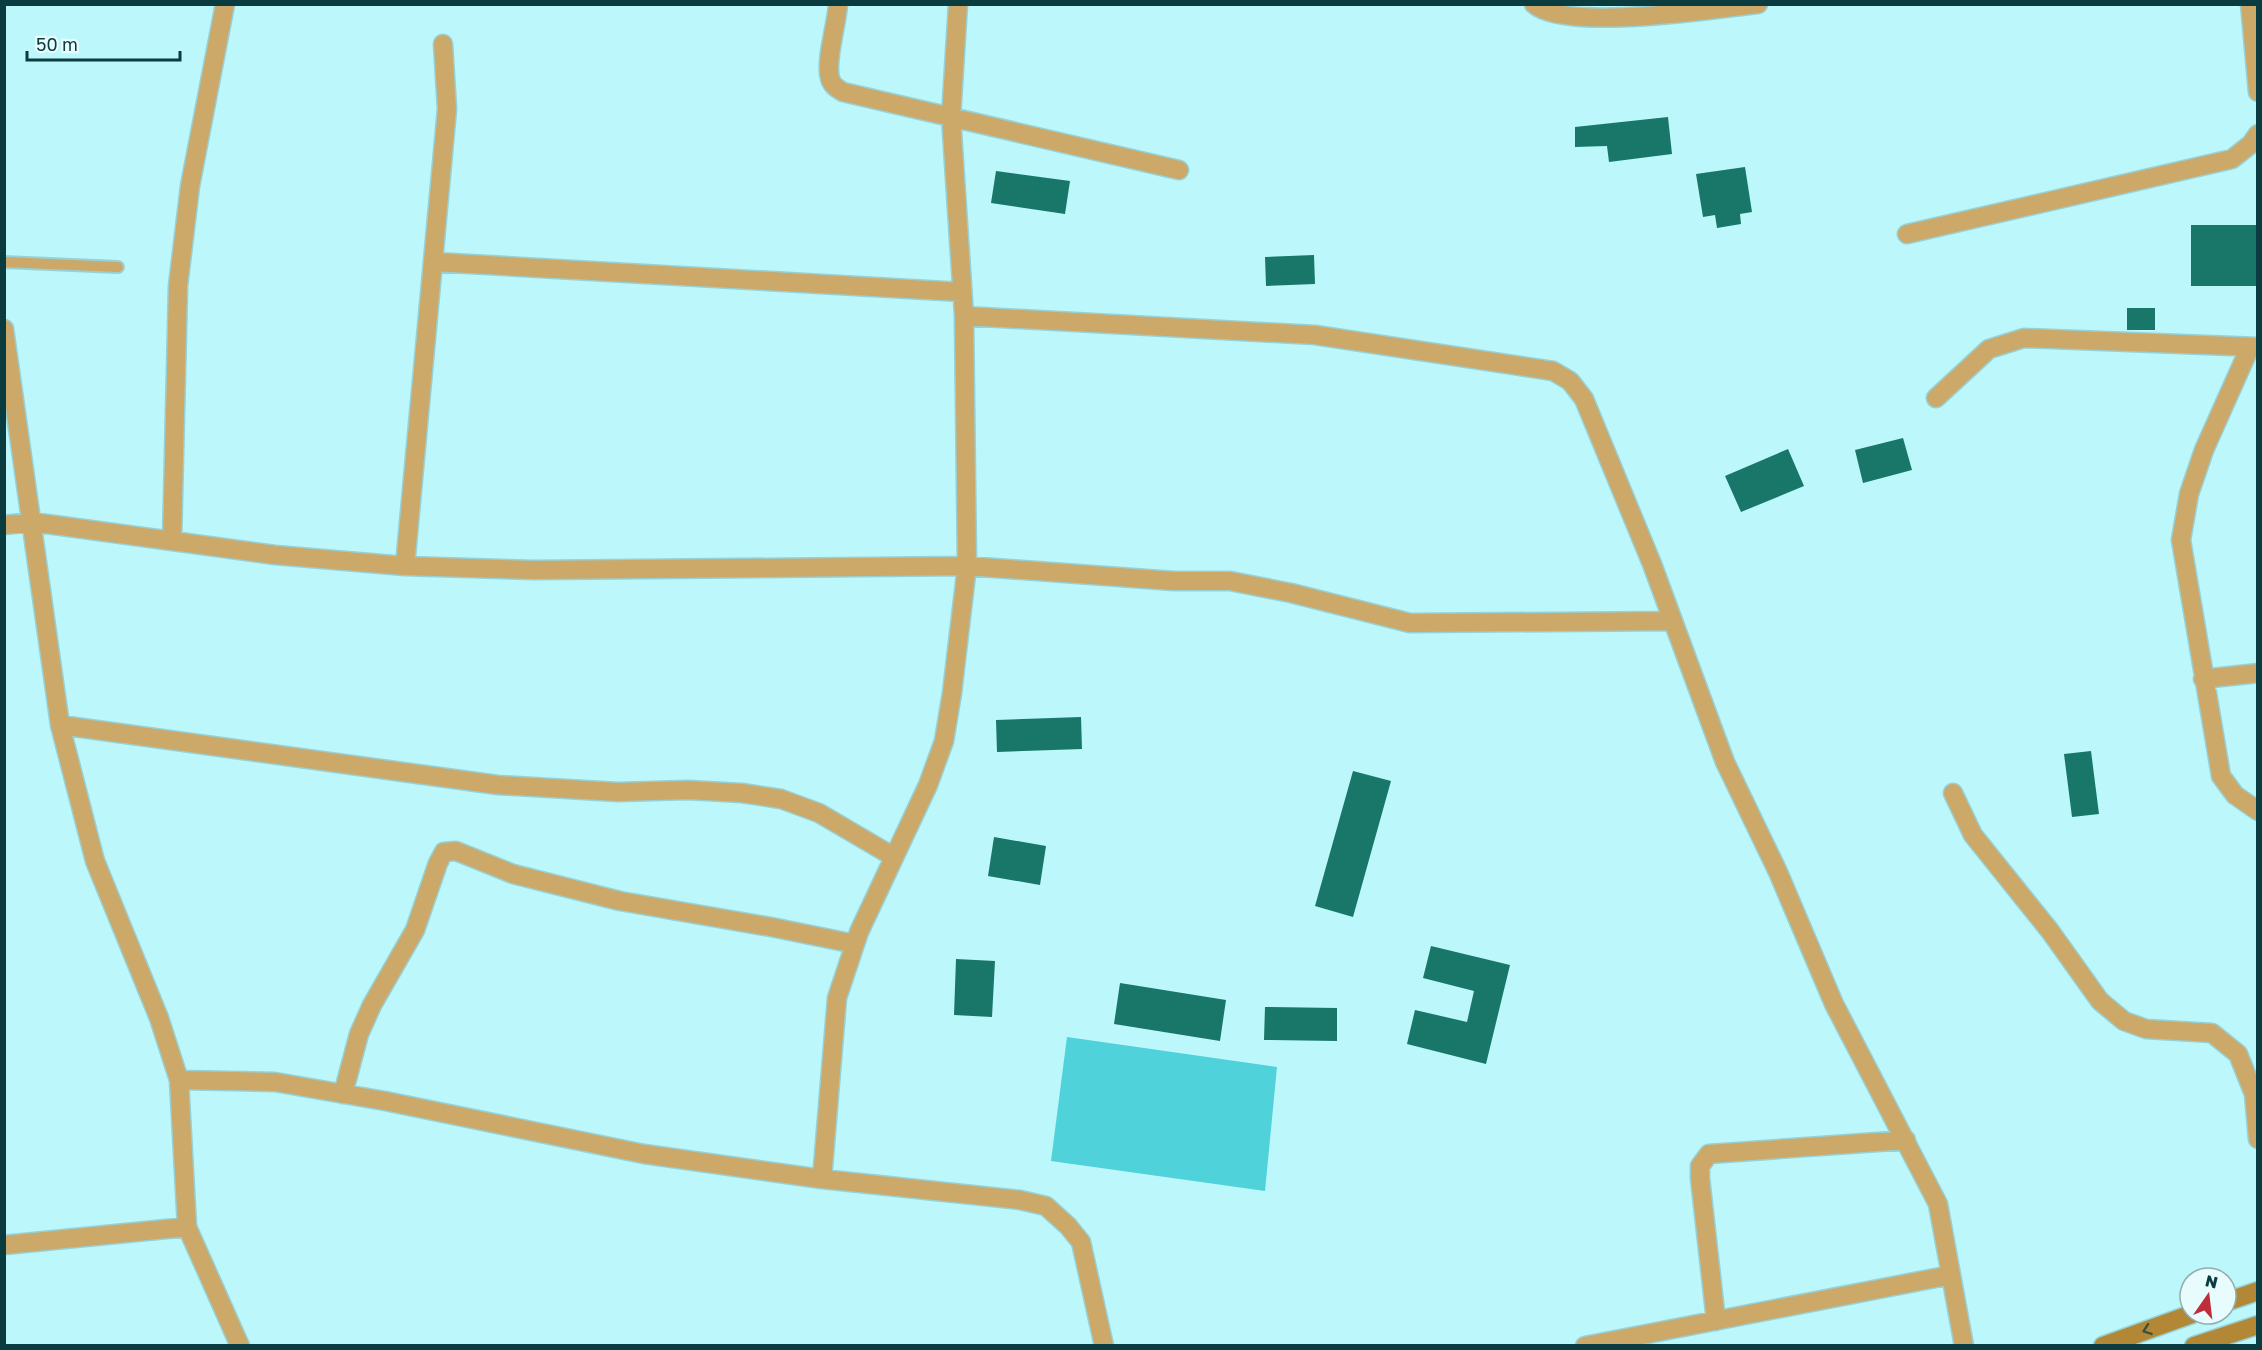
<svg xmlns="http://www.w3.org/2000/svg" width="2262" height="1350" font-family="'Golos Text',sans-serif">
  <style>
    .green { fill: #4fd2d9 }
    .building { fill: #187769 }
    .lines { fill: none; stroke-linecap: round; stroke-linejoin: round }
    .lane-casing { stroke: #98d1d5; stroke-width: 14 }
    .street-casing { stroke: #98d1d5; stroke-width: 21 }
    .secondary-casing { stroke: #98d1d5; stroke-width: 21 }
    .lane { stroke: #cca869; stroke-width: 10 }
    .street { stroke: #cca869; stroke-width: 18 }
    .secondary { stroke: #b28836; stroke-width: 18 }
    .oneway { stroke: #3c523c }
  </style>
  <rect width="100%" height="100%" fill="#bcf7fb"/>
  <path class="green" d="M1067,1037L1277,1067L1265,1191L1051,1161Z"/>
  <path class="building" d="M1668,117L1672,154L1609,162L1607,146L1575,147V127Z
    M1745,167L1752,212L1740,214L1741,224L1717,228L1715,215L1703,217L1696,174Z
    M996,171L1070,181L1065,214L991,203Z
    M2191,225H2258V286H2191Z
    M1314,255L1315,284L1266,286L1265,257Z
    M2127,308H2155V330H2127Z
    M1903,438L1912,470L1863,483L1855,450Z
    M1788,449L1804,486L1741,512L1725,476Z
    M1081,717L1082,749L997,752L996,720Z
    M2091,751L2099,814L2072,817L2064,754Z
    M1353,771L1391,781L1353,917L1315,906Z
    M994,837L1046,846L1040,885L988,876Z
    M1431,946L1510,965L1486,1064L1407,1044L1415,1010L1467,1022L1474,991L1423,978Z
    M956,959L995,961L992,1017L954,1015Z
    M1120,983L1226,1000L1220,1041L1114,1024Z
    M1265,1007L1337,1008V1041L1264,1040Z"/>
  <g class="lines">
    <defs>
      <path id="lane" d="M4,262L118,267"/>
      <path id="street" d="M838,4C837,24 825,61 830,78C832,86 837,88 843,92L1179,170
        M1534,4C1564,32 1714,9 1758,4
        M2250,4L2258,92
        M1907,234L2232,159L2251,144L2258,134
        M434,262L962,292
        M964,316L1315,335L1553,371L1570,381L1584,399L1652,564L1725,762L1778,872L1834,1004L1938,1204L1964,1346
        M4,329L60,725L95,861L159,1018L179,1080L187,1227L240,1346
        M2250,347L2204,450L2189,494L2181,540L2221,776L2235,795L2258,811
        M1936,398L1989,349L2024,338L2258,347
        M4,525L32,522L275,555L405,566L534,570L967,566L1174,581H1230L1291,593L1410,623L1673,621
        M172,540L178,286L190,186L225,4
        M405,566L447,109L443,44
        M2203,679L2258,673
        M60,725L498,785L618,792L688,790L742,793L781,799L819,813L894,857
        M1953,793L1973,835L2050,931L2100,1001L2124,1021L2146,1029L2212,1033L2238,1054L2254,1094L2258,1139
        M179,1080L275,1082L385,1101L644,1154L822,1179L1020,1200L1046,1206L1068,1226L1081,1242L1104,1346
        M343,1094L359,1034L372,1005L415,930L438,863L444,852L456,851L513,874L620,901L771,927L855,944
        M822,1179L837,998L859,932L928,785L944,741L952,693L967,566L964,316L951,117L958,4
        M4,1245L187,1227
        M1716,1321L1700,1178V1166L1709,1154L1906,1140
        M1585,1346L1951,1275"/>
      <path id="secondary" d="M2226,1302L2258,1291
        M2103,1346L2192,1314
        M2194,1346L2258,1325"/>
    </defs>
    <use href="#lane" class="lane-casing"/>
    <use href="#street" class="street-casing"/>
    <use href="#secondary" class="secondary-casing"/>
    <use href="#lane" class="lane"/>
    <use href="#street" class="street"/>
    <use href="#secondary" class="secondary"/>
  </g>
  <defs><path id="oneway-chevron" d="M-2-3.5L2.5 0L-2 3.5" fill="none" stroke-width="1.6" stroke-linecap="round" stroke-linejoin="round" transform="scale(1.5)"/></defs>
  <use class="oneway" href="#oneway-chevron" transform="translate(2147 1330) rotate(160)"/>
  <rect width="2262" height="1350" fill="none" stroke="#0a3b3e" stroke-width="12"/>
  <g transform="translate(2208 1296) rotate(14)"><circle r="28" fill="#e9fcfd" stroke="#90afb1" stroke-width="1.5"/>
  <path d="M0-4.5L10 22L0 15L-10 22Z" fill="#bd2d3c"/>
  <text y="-9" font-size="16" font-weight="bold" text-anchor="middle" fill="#0a3b3e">N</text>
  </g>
  <path d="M27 51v9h153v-9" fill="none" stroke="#0a3b3e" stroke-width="3"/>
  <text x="36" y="51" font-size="18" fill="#0a3b3e" stroke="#e9fcfd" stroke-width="4.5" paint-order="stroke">50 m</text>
</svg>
